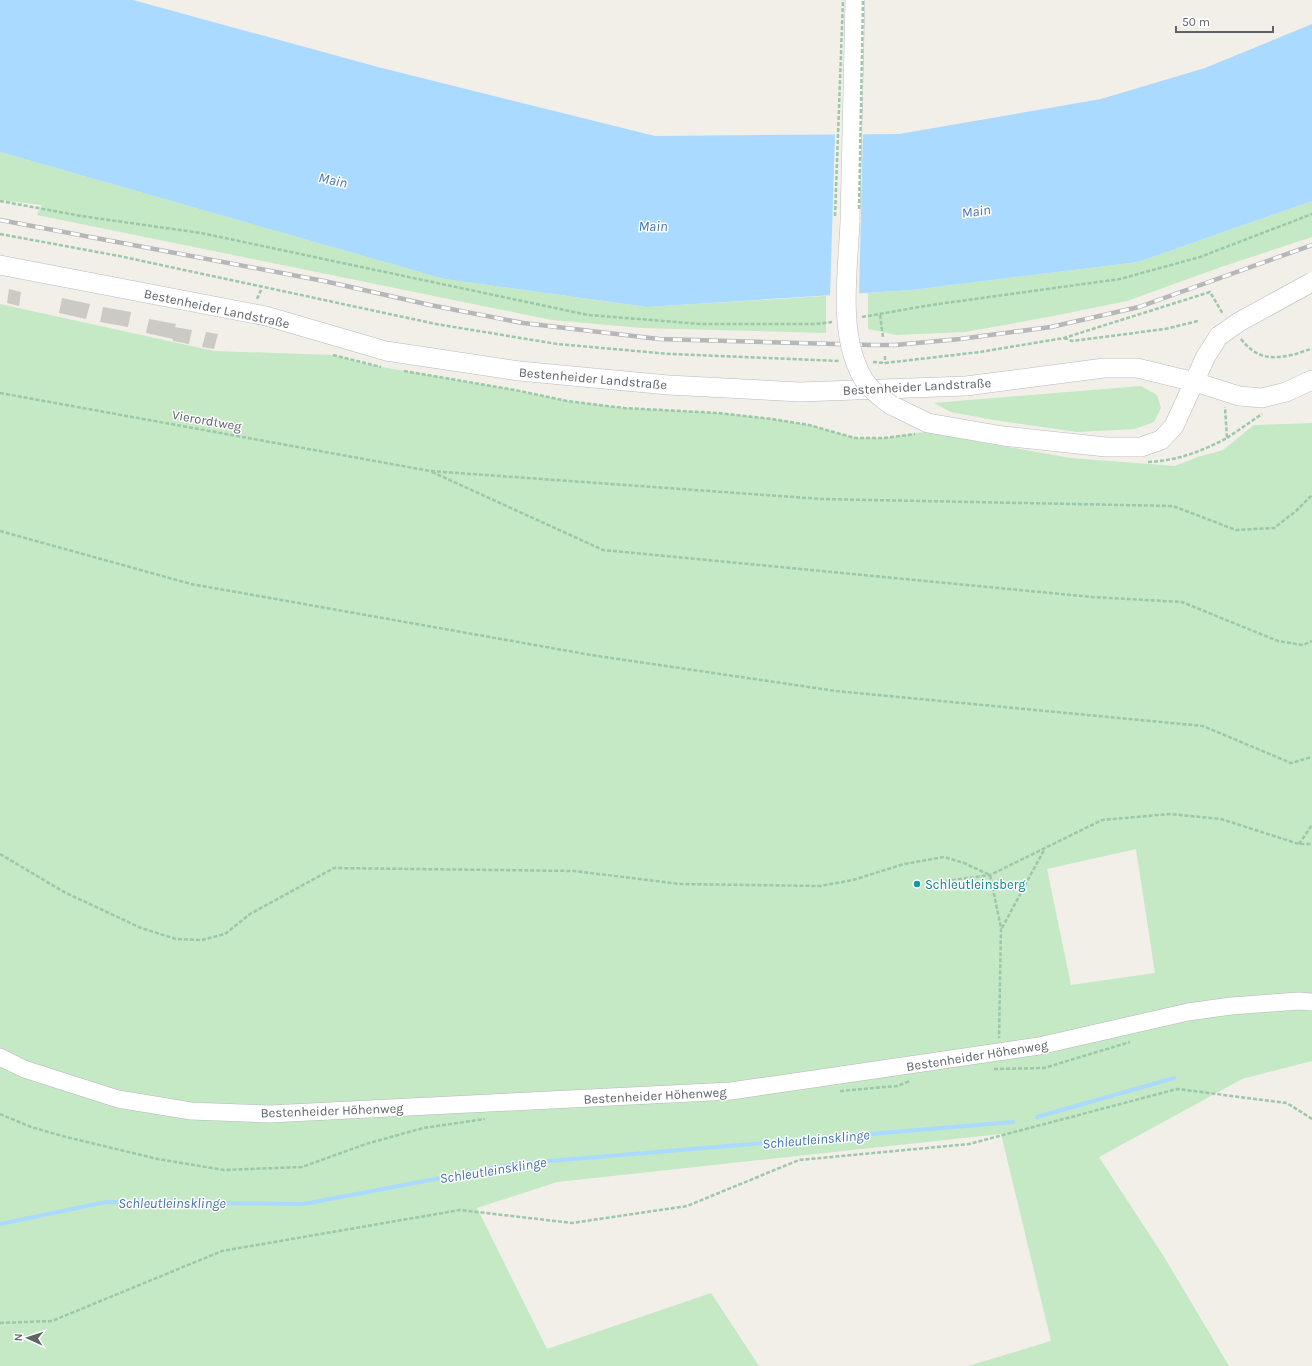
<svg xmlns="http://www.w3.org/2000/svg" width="1312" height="1366" font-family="Karla,sans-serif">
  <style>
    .green { fill: #c5e8c5; fill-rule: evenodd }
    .water { fill: #aadaff }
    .pier { fill: #f1efe8 }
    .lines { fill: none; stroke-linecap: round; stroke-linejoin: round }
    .stream { stroke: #aadaff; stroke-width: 4 }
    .building { fill: #cccac5 }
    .tertiary-casing { stroke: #b5b8bc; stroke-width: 18 }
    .secondary-casing { stroke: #b6babf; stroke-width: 20 }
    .path { stroke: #9cc7a9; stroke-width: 2.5; stroke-dasharray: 4 2; stroke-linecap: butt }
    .tertiary { stroke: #fff; stroke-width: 17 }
    .secondary { stroke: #fff; stroke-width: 19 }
    .rail-casing { stroke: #b6b7b8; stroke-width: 4.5 }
    .rail { stroke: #fff; stroke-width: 3; stroke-dasharray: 9; stroke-linecap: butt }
    .secondary-bridge-casing { stroke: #b6babf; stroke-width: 20; stroke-linecap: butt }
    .path-bridge { stroke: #9cc7a9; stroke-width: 2.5; stroke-dasharray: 4 2; stroke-linecap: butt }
    .secondary-bridge { stroke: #fff; stroke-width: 19 }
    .culture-dot { fill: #0f9aa8; stroke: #fff; stroke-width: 1.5 }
    .labels { text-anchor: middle; stroke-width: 3; stroke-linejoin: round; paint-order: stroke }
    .street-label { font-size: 13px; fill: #5f6368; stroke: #fff }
    .culture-label { font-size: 13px; fill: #0d838f; stroke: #fff; text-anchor: start }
    .water-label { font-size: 14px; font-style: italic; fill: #4174aa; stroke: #fff }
  </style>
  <rect width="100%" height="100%" fill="#f1efe8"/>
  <path class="green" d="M0,152L444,279L647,307L826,296V333L642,328L552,320L37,215L42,205L0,200Z
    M1312,201V237L1221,267L1127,301L1048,317L965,332L896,335L868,329V293L912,290L1138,262Z
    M0,304L214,351L333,355L370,365L515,390L567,401L625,408L718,413L772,419L809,425L855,438H884L925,432L1070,458L1175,466L1198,457L1223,450L1254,425L1312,423V1061L1242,1079L1099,1157L1166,1260L1229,1366H968L1051,1341L1001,1134L557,1182L477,1208L547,1349L711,1293L759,1366H0ZM1136,849L1155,973L1071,985L1047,869Z
    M1141,386L1157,395L1161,408L1154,422L1135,429L1077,432L994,420L951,412L934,403Z"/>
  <path class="water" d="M0,0H133L378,67L655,136L899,134L1101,99L1205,68L1312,24V201L1138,262L912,290L647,307L444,279L0,152Z"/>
  <path class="pier" d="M863,132L859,296L830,297L835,133Z"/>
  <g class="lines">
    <path class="stream" d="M1037,1117L1174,1078
      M0,1224L106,1202L304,1204L514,1164L1013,1122"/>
  </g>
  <path class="building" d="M9,289L21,292L19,306L7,303Z
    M62,298L90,304L86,319L59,313Z
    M103,307L131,312L128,327L100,322Z
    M149,319L176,324L175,327L192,330L189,344L173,341V339L146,333Z
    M206,332L218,334L214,349L202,347Z"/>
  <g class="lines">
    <defs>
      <path id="tertiary" d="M0,1057L24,1069L118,1099L191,1111L270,1114L731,1091L1039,1046L1188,1012L1231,1006L1299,1001L1312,1002"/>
      <path id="secondary" d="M850,222L855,0
        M0,265L266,316L386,351L519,371L668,385L800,392L966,386L1104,368H1137L1195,382L1239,396L1262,398L1286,392L1312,380
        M891,405L928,423L1003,436L1106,447H1141L1161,440L1174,426L1206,356L1219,336"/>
    </defs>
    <use href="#tertiary" class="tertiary-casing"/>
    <use href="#secondary" class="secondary-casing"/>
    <path class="path" d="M0,201L81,216L201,233L588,315L701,324H816L832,322
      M0,234L119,256L436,324L557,344L670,354L840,361
      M257,299L262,288
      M880,315L883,337
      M862,317L931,305L1120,279L1200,257L1312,214
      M1064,338L1072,341L1165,329L1198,321
      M1241,339C1255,357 1269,360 1291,355C1298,354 1305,350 1312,349
      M333,355L381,367
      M885,356V363
      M873,362L885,363L980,352L1064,338L1210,292L1223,314
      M404,371L515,390L567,401L624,408L718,413L772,419L809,425L855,438H884L915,434
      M0,393L430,471L821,499L1173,506L1236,530L1274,528L1296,511L1312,495
      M1227,438L1262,414
      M1148,462C1177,461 1202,451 1227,438L1225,407
      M432,472L603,550L1092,597L1182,602L1278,641L1303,645L1312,641
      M0,531L191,584L591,655L836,691L1203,726L1291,763L1312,757
      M1299,844L1312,825
      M0,854L64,892L141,928L176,939L202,940L225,934L250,914L334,868L575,871L679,884L820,886L853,880L904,864L944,857L964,863L990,875L1001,928L999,1038
      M946,881L990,875L1102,820L1170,814L1221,819L1299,844H1312
      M1002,928L1044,850
      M994,1069L1044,1068L1130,1042
      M840,1091L897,1086L910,1081
      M0,1114L31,1127L66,1137L158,1159L224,1170L302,1167L366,1144L423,1128L485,1119
      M0,1323L52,1321L222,1251L460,1210L572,1223L687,1206L799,1160L969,1144L1177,1089L1287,1103L1312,1119"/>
    <use href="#tertiary" class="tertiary"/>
    <use href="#secondary" class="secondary"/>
    <defs>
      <path id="rail" d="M0,220L324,281L430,305L523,323L659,339L872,345H895L960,339L1051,327L1139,307L1312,245"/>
    </defs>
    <use href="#rail" class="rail-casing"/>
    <use href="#rail" class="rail"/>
    <defs>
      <path id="secondary-bridge" d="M850,222C848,271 837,336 864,380C871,391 882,398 891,405
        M1219,336L1239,322L1312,282"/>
    </defs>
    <use href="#secondary-bridge" class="secondary-bridge-casing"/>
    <path class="path-bridge" d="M859,209L863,0
      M835,216L843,0"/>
    <use href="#secondary-bridge" class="secondary-bridge"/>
  </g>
  <circle class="culture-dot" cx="917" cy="884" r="4"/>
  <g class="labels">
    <g class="street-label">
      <text transform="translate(217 308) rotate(12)" y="5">Bestenheider Landstraße</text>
      <text transform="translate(593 378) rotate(5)" y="5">Bestenheider Landstraße</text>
      <text transform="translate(917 386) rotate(-3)" y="5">Bestenheider Landstraße</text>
      <text transform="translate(207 420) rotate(10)" y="5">Vierordtweg</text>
      <text transform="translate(977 1055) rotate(-9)" y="5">Bestenheider Höhenweg</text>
      <text transform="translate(655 1095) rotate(-3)" y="5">Bestenheider Höhenweg</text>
      <text transform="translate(332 1110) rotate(-2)" y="5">Bestenheider Höhenweg</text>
    </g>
    <g class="culture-label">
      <text x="925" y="889">Schleutleinsberg</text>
    </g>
    <g class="water-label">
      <text transform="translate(333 180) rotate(12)" y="5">Main</text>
      <text transform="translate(976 211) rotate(-7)" y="5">Main</text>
      <text x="653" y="231">Main</text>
      <text transform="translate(816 1139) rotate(-5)" y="5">Schleutleinsklinge</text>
      <text transform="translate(493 1170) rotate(-9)" y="5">Schleutleinsklinge</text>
      <text x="172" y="1208">Schleutleinsklinge</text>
    </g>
  </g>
  <g transform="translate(28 1338) rotate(273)" stroke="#ffffff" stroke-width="3" paint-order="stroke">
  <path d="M0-3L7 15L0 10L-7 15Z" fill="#5f6368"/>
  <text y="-6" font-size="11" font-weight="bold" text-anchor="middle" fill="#5f6368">N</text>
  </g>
  <path d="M1176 26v6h97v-6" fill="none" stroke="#5f6368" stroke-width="2"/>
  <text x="1182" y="26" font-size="12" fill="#5f6368" stroke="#ffffff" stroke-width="3" paint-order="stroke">50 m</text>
</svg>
